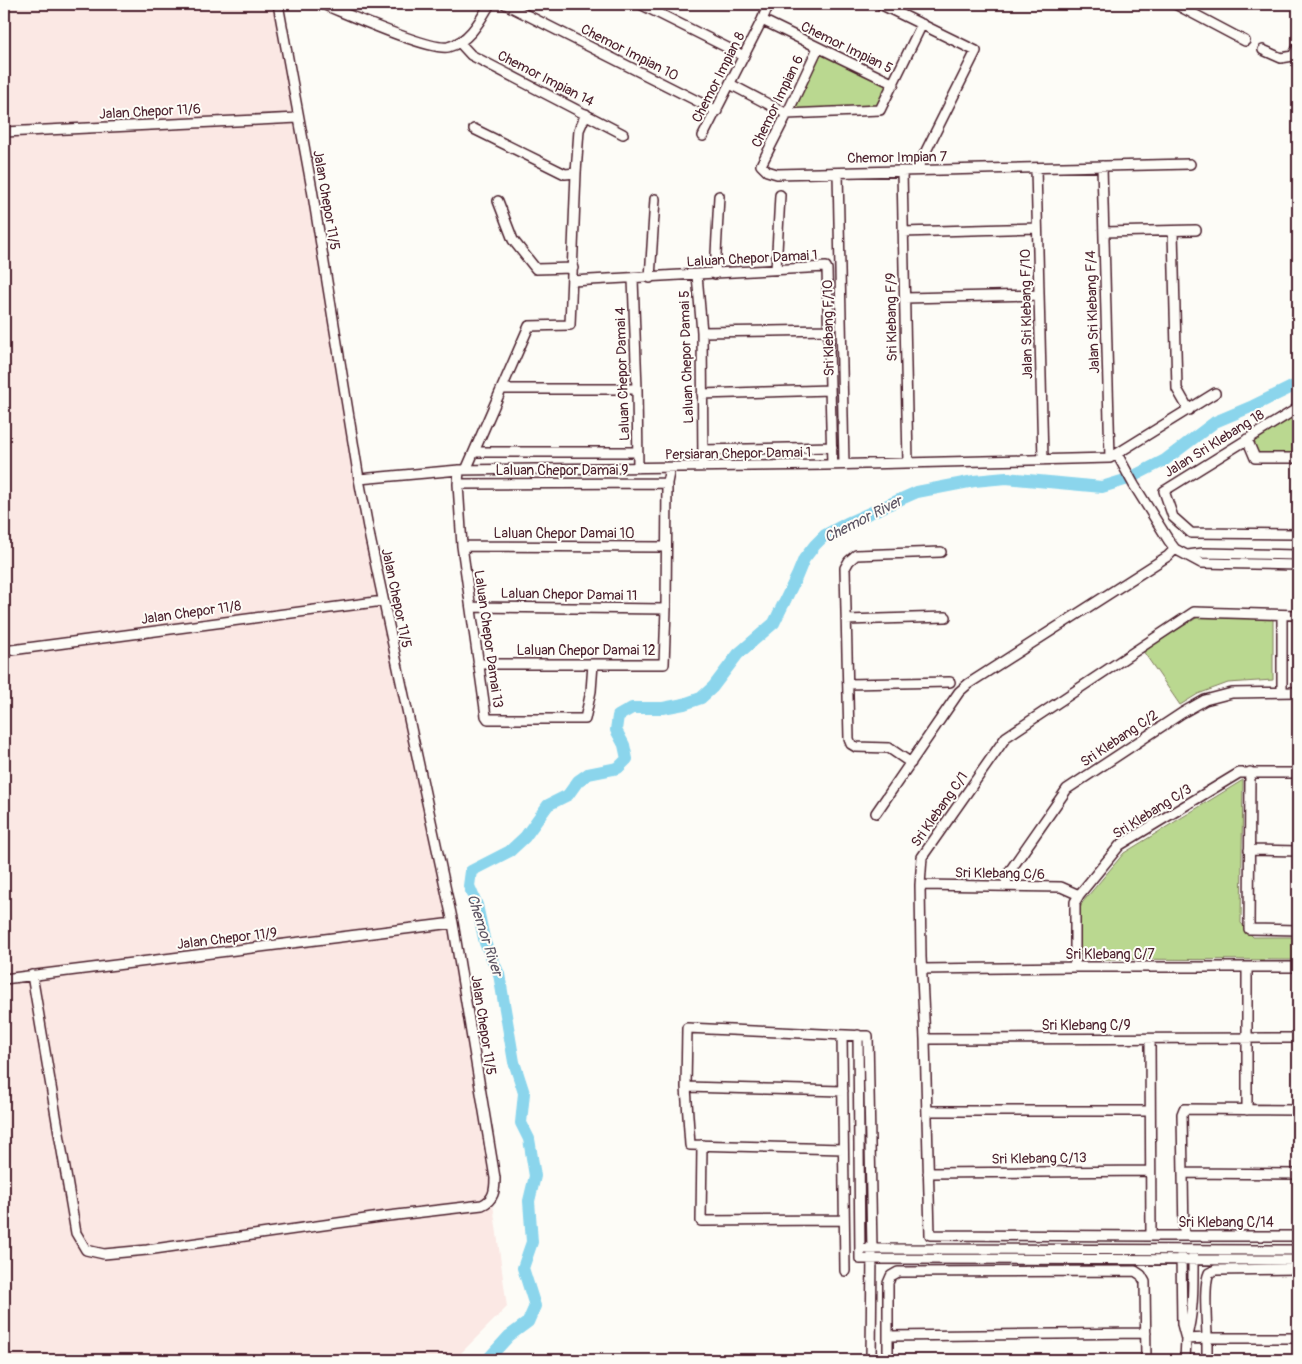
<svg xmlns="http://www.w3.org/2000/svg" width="1302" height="1364" font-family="Pangolin,sans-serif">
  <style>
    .built { fill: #fbe8e4 }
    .green { fill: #bad890; stroke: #827c5e }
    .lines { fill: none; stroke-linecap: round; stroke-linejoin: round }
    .river { stroke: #8bd5ec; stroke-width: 12 }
    .minor-casing { stroke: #4a1f2b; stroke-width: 12 }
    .minor { stroke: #fdfcf7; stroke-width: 9 }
    .labels { text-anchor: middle; stroke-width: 4; stroke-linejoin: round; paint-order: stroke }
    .street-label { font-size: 14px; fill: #4a1f2b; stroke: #fdfcf7 }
    .water-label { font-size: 15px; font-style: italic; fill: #5e5665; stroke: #fdfcf7 }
  </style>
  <rect width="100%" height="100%" fill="#fdfcf7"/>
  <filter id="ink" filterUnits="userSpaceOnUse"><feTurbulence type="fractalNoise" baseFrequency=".02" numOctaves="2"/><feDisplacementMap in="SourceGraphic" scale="10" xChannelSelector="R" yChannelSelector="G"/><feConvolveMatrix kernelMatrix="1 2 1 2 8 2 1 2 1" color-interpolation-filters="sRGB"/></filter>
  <g filter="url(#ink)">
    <path class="built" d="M4,4H281L359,479L453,923L495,1178L492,1197L507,1307L454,1360H4Z"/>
    <path class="green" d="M818,48L894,84L880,110L787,114Z
      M1298,408V458H1255L1247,439Z
      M1198,617L1273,619V680L1228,683L1198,694L1180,705L1143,651Z
      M1243,780L1241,923L1253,937H1298V960L1088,959L1080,955L1078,915L1082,903L1124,853Z"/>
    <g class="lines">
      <path class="river" d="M487,1360L509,1336L528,1322L535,1306L523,1268L532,1242L529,1201L535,1176L529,1139L521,1123L524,1093L514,1062L499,974L485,943L477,905L469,886L471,871L510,851L525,837L548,805L568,795L578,781L588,774L618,768L627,759L624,745L616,730L618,716L632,708H663L684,704L701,698L713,687L738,654L774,623L797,576L804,559L815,545L825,535L847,523L917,492L974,481L1006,478L1102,487L1128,479L1165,460L1215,422L1253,406L1298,384"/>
      <defs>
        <path id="minor" d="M322,4C345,13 429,51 448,47C469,42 480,21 490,4
          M505,4L717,111
          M640,4L744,56
          M880,4L976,51L919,165
          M1175,4L1245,41
          M762,20L894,84
          M459,42L471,55L623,134
          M818,48L787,114L761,165L767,171L777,174L1190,164
          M1263,50L1281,58L1293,56L1298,47
          M730,84L787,114L880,110L922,24
          M474,129L565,174L576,173L579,130L586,114
          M4,132L298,118
          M703,136L762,20L769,4
          M1102,166L1110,458
          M1036,168L1043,460
          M902,171L908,463
          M838,173L844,464
          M498,201L513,240L536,269L573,268
          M1173,231L1177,389L1189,410
          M903,232L1037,228
          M1104,232L1196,230
          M776,270L780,195
          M715,274L719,196
          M697,275L702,332L703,467
          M650,278L655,199
          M633,279L637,389L638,468
          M572,281L826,267L827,269L832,465
          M905,298L1039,295
          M702,332L829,330
          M502,389H637
          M702,394L830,390
          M1298,408L1164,491L1173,517L1191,533L1298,534
          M1247,439L1255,458H1298
          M703,450L832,447
          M475,452H638
          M1117,454L1134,485L1169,541L1175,549L1201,563L1298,565
          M459,470L458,484L462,546L486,716L488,719H585L591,691L593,664
          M466,470L529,326L570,325L576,173
          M359,479L459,470L825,465L1110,458L1215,393
          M458,484L667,483
          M462,546L666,547
          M1188,555L1203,553L1298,555
          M471,607L666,609
          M1282,615V692
          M846,620L946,617
          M4,651L383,601
          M478,664H664L666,609L667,483L670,468
          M848,684L950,682
          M911,763L889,748L856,747L851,744L849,739L845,568L849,561L856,555L941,552
          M1250,772L1249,929L1298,930
          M876,813L959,692L968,684L1168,556L1175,549
          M1249,850L1298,851
          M920,885L1061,887L1079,895
          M1006,886L1007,875L1067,789L1182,713L1205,700L1232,693L1298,692
          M1075,967V902L1079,895L1120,845L1239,773H1298
          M1247,967V1110
          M922,969L1075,967H1298
          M32,975L76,1233L86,1250L104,1254L147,1250L380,1217L482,1205C494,1200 495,1190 495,1178L453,923L370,538L359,479L312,189L278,4
          M4,979L453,923
          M842,1035L845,1271
          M858,1035L860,1259L1298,1260
          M925,1039L1298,1038
          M1150,1039L1151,1236L930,1235L925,1039L921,957L920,885L922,857L1006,737L1194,612L1298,615
          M686,1087L843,1091
          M927,1111H1150
          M702,1145L701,1221L844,1220
          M843,1149L690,1145L686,1087L687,1028L868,1036L872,1249L871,1360
          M928,1173L1150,1171
          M1183,1173L1298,1174
          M1153,1236H1298
          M1184,1236L1182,1114L1184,1109L1298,1110
          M866,1249L1298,1250
          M1181,1255L1182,1324L1186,1339L1185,1360
          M1298,1269L1215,1270L1209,1273C1203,1285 1207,1323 1207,1338H1298
          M888,1336L1146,1333
          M1186,1339C1194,1312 1193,1283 1193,1255
          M1186,1339L1207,1338V1360
          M888,1360V1283L891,1276L898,1272L1135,1271L1141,1275L1145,1282L1146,1360"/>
      </defs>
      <use href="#minor" class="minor-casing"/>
      <use href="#minor" class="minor"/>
    </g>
  </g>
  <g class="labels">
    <g class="street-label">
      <text transform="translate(847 47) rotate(26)" y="5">Chemor Impian 5</text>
      <text transform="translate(630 52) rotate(27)" y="5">Chemor Impian 10</text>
      <text transform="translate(718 77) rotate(-63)" y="5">Chemor Impian 8</text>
      <text transform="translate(546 78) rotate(27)" y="5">Chemor Impian 14</text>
      <text transform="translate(777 101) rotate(-64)" y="5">Chemor Impian 6</text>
      <text transform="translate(150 111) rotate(-3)" y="5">Jalan Chepor 11/6</text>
      <text transform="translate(897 157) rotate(-1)" y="5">Chemor Impian 7</text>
      <text transform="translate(327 200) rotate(80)" y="5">Jalan Chepor 11/5</text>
      <text transform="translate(752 258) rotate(-3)" y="5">Laluan Chepor Damai 1</text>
      <text transform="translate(1092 312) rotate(-92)" y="5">Jalan Sri Klebang F/4</text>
      <text transform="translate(1026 314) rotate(-91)" y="5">Jalan Sri Klebang F/10</text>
      <text transform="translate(891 317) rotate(-91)" y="5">Sri Klebang F/9</text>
      <text transform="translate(828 328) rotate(-91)" y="5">Sri Klebang F/10</text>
      <text transform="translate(686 357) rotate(-92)" y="5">Laluan Chepor Damai 5</text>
      <text transform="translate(622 374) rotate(-92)" y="5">Laluan Chepor Damai 4</text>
      <text transform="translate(1214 443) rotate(-32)" y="5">Jalan Sri Klebang 18</text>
      <text transform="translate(738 453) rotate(-1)" y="5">Persiaran Chepor Damai 1</text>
      <text x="562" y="475">Laluan Chepor Damai 9</text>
      <text x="564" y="538">Laluan Chepor Damai 10</text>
      <text transform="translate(569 594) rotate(1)" y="5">Laluan Chepor Damai 11</text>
      <text transform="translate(397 598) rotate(78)" y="5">Jalan Chepor 11/5</text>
      <text transform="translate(191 612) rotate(-8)" y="5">Jalan Chepor 11/8</text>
      <text transform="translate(489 639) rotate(82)" y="5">Laluan Chepor Damai 13</text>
      <text x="586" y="655">Laluan Chepor Damai 12</text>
      <text transform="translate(1119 738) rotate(-34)" y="5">Sri Klebang C/2</text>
      <text transform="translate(939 809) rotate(-55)" y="5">Sri Klebang C/1</text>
      <text transform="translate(1152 811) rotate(-32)" y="5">Sri Klebang C/3</text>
      <text transform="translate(1000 873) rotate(1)" y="5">Sri Klebang C/6</text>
      <text transform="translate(227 938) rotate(-7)" y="5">Jalan Chepor 11/9</text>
      <text x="1110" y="959">Sri Klebang C/7</text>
      <text transform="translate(484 1025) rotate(81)" y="5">Jalan Chepor 11/5</text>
      <text x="1086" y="1030">Sri Klebang C/9</text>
      <text transform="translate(1039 1158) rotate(-1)" y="5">Sri Klebang C/13</text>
      <text x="1226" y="1227">Sri Klebang C/14</text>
    </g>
    <g class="water-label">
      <text transform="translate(863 519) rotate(-27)" y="5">Chemor River</text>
      <text transform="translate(485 935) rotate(72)" y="5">Chemor River</text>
    </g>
  </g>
  <rect width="1302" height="1364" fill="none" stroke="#fdfcf7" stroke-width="20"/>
  <rect x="10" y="10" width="1282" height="1344" fill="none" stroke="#4a1f2b" stroke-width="2" filter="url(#ink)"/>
</svg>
